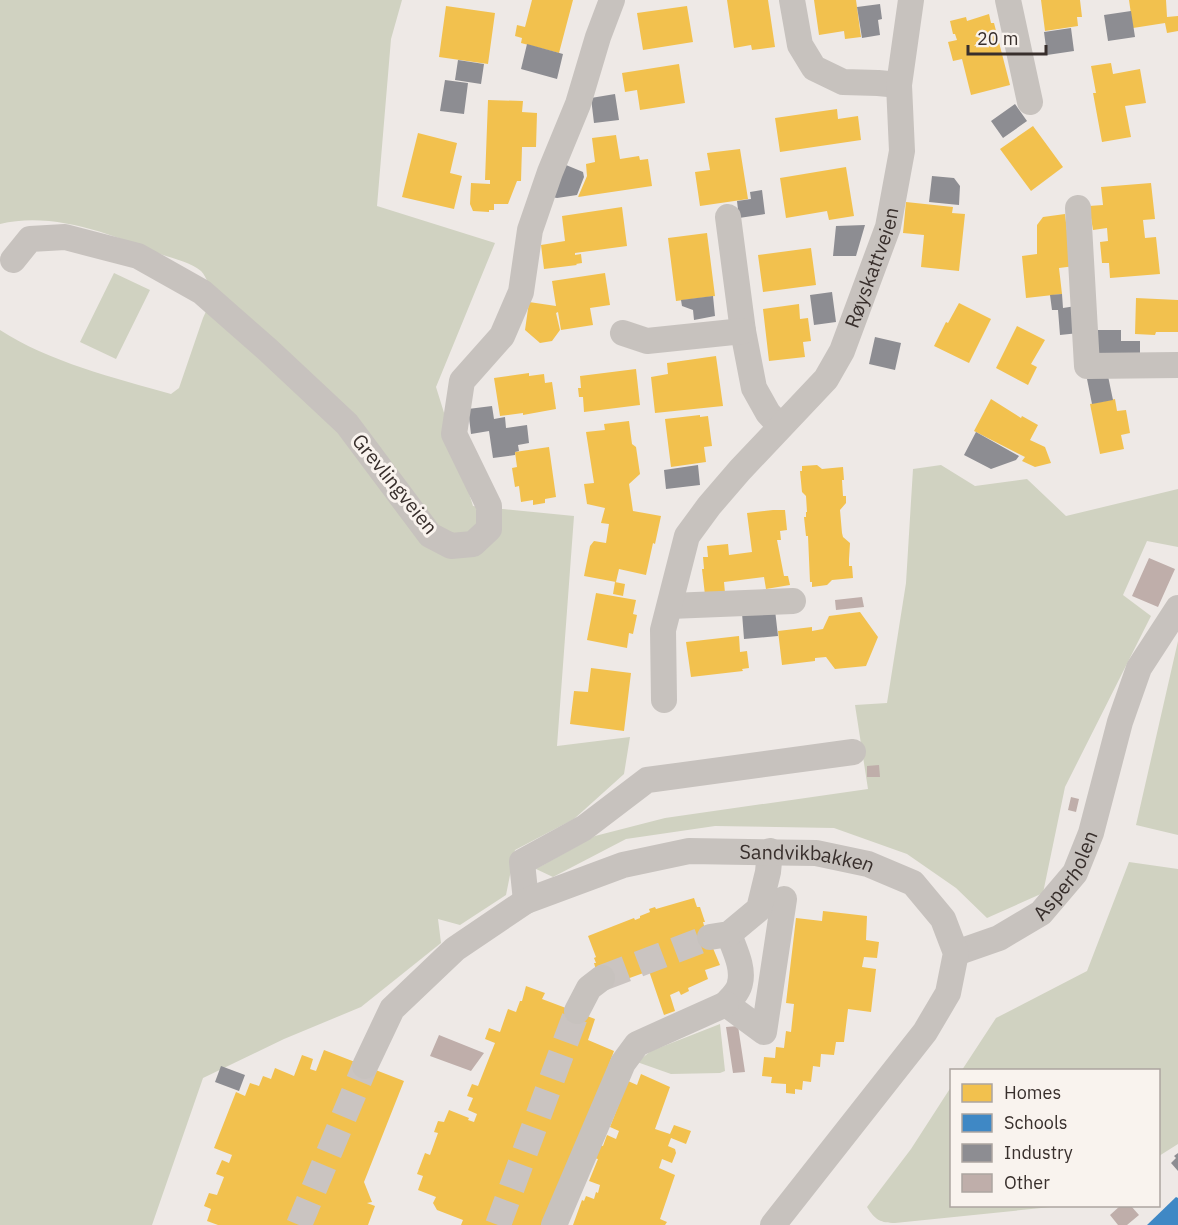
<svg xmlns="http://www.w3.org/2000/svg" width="1178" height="1225" font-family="'IBM Plex Sans',sans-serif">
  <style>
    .green { fill: #d0d2c1 }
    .homes { fill: #f2c14e }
    .schools { fill: #3f88c5 }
    .industry { fill: #8d8d92 }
    .building { fill: #bfaeaa }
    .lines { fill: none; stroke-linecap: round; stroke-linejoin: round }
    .minor-tunnel { stroke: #cac4c1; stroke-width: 26; stroke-dasharray: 26 13; stroke-linecap: butt }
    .minor { stroke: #c7c2be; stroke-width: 26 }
    .labels { text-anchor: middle; stroke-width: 6; stroke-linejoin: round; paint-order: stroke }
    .street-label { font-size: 20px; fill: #382f2c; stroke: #f9f3ee }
  </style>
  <rect width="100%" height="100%" fill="#eee9e6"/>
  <path class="green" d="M0,0H402L391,39L377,206L495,243L436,387L473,506L574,516L557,746L630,737L624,774L574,819L515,850L506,895L460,925L438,919L441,943L361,1007L284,1039L203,1078L152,1225H0V330C49,362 115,378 171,394L179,388L203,318L213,296C210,289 207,277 201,271C192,263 175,259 163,255C113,235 54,211 0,224Z
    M114,273L150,290L116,359L80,342Z
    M941,465L975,486L1027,479L1066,516L1178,489V547L1147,541L1123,595L1151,616L1065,787L1043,893L987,918L956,888L907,854L834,828L715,826L626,839L553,877L536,869L595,836L665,818L868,789L855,705L887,703L906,583L913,469Z
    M1178,641V835L1136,825Z
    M1129,862L1178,869V1144L1159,1156L1158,1070H962L996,1018L1087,971Z
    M720,1024L725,1071L720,1073L671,1074L637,1062L651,1051Z
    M951,1087L952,1206H1061L895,1223C881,1223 875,1220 867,1207L911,1149Z"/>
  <path class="homes" d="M532,0H573L559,53L521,43L522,38L515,36L517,25L525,27Z
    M727,0H768L775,47L752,50L751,45L734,48Z
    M814,0H856L861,37L845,39L844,31L819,35Z
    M1041,0H1080L1082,17H1077L1078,26L1045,31Z
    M1129,0H1166L1167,17L1178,16V31L1167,33L1165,23L1133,28Z
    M446,6L495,13L488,64L439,57Z
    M687,6L693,42L643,50L637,13Z
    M989,14L991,23H994L1010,85L971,95L962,59L953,61L948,42L957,40L955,34H953L950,21L966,17L967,21Z
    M1111,63L1113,74L1140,69L1146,103L1125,106L1131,137L1102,142L1093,93H1096L1091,66Z
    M679,64L685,103L640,110L637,90L625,92L622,73Z
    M488,100L523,101L522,112L537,113L536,147H522L521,181H517L508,204H494V210H489V212L473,211L470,204L471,183L490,184V180H485Z
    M837,109L838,119L858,116L861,140L780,152L775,118Z
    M1033,126L1063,167L1031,191L1000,149Z
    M418,133L457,143L450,173L462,176L454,209L402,197Z
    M616,135L620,159L639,156L640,160L648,159L652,186L578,197L587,176L586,164L595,162L592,138Z
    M740,149L748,199L700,206L695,172L710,170L707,153Z
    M846,167L854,216L829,220L827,211L786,218L780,178Z
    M1151,183L1155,219L1143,220L1145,238L1156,237L1160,274L1110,278L1109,263H1102L1100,242L1108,241L1107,228L1093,230L1089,206L1103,205L1101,187Z
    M906,202L953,207L952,213L965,214L959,271L921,267L924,235L903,233Z
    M622,207L627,246L575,253V255L581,254L582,263L576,264L577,265L544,269L541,245L565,241L562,216Z
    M1065,214L1068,239L1075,266L1059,268L1062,294L1026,298L1022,256L1037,254V225L1043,217Z
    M707,233L715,296L676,301L668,238Z
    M811,248L816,285L763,292L758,255Z
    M605,273L610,305L590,308L593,325L561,330L558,312L556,313L560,330L552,341L540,343L525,330L529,302L556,306L552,281Z
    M1136,298L1178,300V332H1156L1155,335L1135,334Z
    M959,303L991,319L969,363L934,346L946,322L948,323Z
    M799,304L800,319L808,318L811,341L803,342L805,357L769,361L763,309Z
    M1017,326L1045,340L1031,364L1037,367L1028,385L996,368Z
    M716,356L723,406L655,413L651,377L668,374L667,363Z
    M636,369L640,405L584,412L583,397H579L578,388H581L580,376Z
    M529,373V376L544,374L545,383L552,382L556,409L523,415V413L500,416L494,378Z
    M991,399L1021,418L1022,416L1038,425L1030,440L1045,447L1051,463L1035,467L1022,461L1025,457L974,431Z
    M1115,399L1117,411L1126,410L1130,433L1121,435L1124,449L1100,454L1090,404Z
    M700,415V417L708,416L712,446L704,447L706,462L671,467L665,419Z
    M629,421L632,444L636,447L640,474L629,484L633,511L661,516L655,544L653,543L646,575L619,569L616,582L584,576L590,546L594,541L606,543L609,524L601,523L605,508L587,504L584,484L594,483L586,432L605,430L604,424Z
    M549,447L556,497L545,499V503L533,505V500L521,502L519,486L515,487L512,468L517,467L515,452Z
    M817,465L822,469L843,467L844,480H842L843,496H846V503L840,510L842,533L843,537L850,543L849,559V566H852L853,578L832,580L827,585L812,587V582H810L808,536H806L804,517H806V512H807L806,496L802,492L800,471H802V466Z
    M773,510H785L787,530L780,531L781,540H777L784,576H788L790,585L766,589L764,577L724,582L725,593L705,595L702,569H704L703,557H708L707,546L728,544L729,555L752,552L747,513Z
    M615,582L625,584L623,596L613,594Z
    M596,593L636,600L633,614L637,615L633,634L629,633L627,648L587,640Z
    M860,612L878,637L866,666L835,669L826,657L815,658V661L782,665L778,631L812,627V631L823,629L829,616Z
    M739,636L740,652L747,651L749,668L742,669L743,671L691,677L686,642Z
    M591,668L631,673L624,731L570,724L574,691L588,692Z
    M694,898L697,907H700L705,922H703L705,929L720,965L705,970L708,979L688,988L689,991L681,995L679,991L670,995L675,1011L664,1015L649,971L613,984L596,970L594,963H596L594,958L596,957L588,936L634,918L635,920L640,918V916L650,912L649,909L655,907L656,909Z
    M823,911L867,916L866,940L879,942L877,958L864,957L862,967L876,969L871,1012L848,1009L844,1042H836L834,1055L821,1054L820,1067L813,1066L811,1082L803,1081L802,1090L795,1089V1094L786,1093V1084L771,1083L772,1077L762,1076L764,1057L775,1058L776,1047L784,1048L786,1031L791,1032L794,1004L786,1003L796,918L822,921Z
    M526,986L545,993L542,999L595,1019L588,1040L614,1051L547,1225H461L463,1220L437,1210L433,1203L436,1197L418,1190L423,1176L417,1174L425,1153L430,1155L438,1133L434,1132L438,1121L444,1122L449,1110L469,1118L468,1120L474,1122L477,1114L468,1110L473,1098L467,1096L472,1084L478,1086L495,1043L485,1039L489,1028L500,1032L508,1009L516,1012L520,1001H522Z
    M324,1050L404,1081L364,1182L372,1202L367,1203L375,1206L368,1225H218L207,1221L211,1209L204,1206L209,1193L217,1195L224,1177L216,1174L222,1160L229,1163L232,1155L214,1148L236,1092L245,1096L250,1083L259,1086L263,1076L271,1079L275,1068L294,1076L302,1055L313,1059L310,1069L316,1071Z
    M641,1074L670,1087L655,1129L670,1134L674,1125L691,1131L686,1144L671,1138L668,1146L675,1149L676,1153L672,1163L662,1159L659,1168L675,1175L660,1219L667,1222L665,1225H573L582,1200L584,1201L586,1196L594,1199L596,1192L598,1193L600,1185L589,1181L598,1159L594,1158L599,1145L603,1146L607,1135L616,1139L619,1131L610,1127L628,1081L637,1085Z"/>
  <path class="schools" d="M1176,1197L1178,1198V1225H1147Z"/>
  <path class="industry" d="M880,4L882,19L878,20L880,35L862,38L857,7Z
    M1131,11L1135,37L1108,41L1104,15Z
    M1071,28L1074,51L1047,55L1044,32Z
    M527,44L563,54L557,79L521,69Z
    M458,60L484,64L481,84L455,80Z
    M445,80L468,83L464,114L440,111Z
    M615,94L619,120L594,123L591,98Z
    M1015,104L1027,121L1003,138L991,121Z
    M566,165L583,172L584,177L577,195L557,198L552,197Z
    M932,176L954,178L960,186L959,205L929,202Z
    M762,190L765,214L739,218L737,201L751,199L750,192Z
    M865,225L856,256H833L836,226Z
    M832,292L836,322L814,325L810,295Z
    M1062,294L1063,308L1076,306L1079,333L1060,335L1058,310H1052L1050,295Z
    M713,296L715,316L694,320L693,310L682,306L681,300Z
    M1094,330H1121V341H1140V360L1096,353Z
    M875,337L901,343L895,370L869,364Z
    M1108,376L1113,400L1092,404L1087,379Z
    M492,406L494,419L505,417L506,428L527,425L529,443L518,445L519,451L515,452V455L493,458L489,431L471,434L468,409Z
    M976,432L1019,456L1016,460L991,469L964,455Z
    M698,465L700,485L666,489L664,470Z
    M775,610L778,636L744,639L742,613Z
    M221,1066L245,1075L239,1091L215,1082Z
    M1178,1153V1171L1171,1163L1176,1158L1174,1156Z"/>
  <path class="building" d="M1149,558L1175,569L1158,607L1132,596Z
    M862,597L864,607L836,610L835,600Z
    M879,765L880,777H867V766Z
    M1071,797L1079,799L1076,812L1068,810Z
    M738,1026L745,1072L733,1073L726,1027Z
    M439,1035L484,1053L471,1071L430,1056Z
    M1120,1206H1131L1139,1215L1127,1225H1118L1110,1215Z"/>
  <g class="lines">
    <path class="minor-tunnel" d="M602,978L710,937
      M299,1225L365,1066
      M498,1225L577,1011"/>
    <g class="minor">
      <path d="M792,0L800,45L814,68L843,82L878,83L899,85"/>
      <path d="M1008,0L1030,102"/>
      <path d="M1078,208L1087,366L1178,365"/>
      <path d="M728,217L743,331L754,388L768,413L780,426"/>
      <path d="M13,260L30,239L65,237L138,256L202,292L268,350L347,424L430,535L451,546L473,544L489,529V506L454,434L462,381L502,336L521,292L530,230L550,172L578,104L598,37L612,0"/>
      <path d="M623,333L647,341L743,331"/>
      <path d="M670,606L793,601"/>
      <path id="s1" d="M664,700L663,630L687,536L709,506L740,470L826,379L842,351L888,227L902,151L899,85L911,0"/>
      <path d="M526,901L522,862L584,828L647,780L853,752"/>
      <path d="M729,934C734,949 744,967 740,983C739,991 731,998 726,1004L764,1032L784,899"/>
      <path d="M710,937L729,934L759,909L768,872L770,851"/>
      <path id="s2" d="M956,953L999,938L1041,913L1075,873L1091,833L1120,722L1139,668L1178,608"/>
      <path d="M577,1011L589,988L602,978"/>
      <path id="s3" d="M365,1066L392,1009L455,949L526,901L623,865L689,851L816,853L868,864L913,883L943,919L956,953L948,993L925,1032L773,1225"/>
      <path d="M554,1225L623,1063L637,1044L726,1004"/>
    </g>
  </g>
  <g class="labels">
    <g class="street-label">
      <text dy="7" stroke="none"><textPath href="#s1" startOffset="498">Røyskattveien</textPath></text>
      <text transform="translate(395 484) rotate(51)" y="7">Grevlingveien</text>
      <text dy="7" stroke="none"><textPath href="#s3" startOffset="525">Sandvikbakken</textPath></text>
      <text dy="7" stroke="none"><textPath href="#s2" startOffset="140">Asperholen</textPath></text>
    </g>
  </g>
  <rect x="950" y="1069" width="210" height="138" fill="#f9f3ee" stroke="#aca5a0" stroke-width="1.5"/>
  <rect x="962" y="1084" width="30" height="18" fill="#f2c14e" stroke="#aca5a0" stroke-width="1.5"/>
  <text x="1004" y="1099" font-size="18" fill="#382f2c">Homes</text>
  <rect x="962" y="1114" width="30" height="18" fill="#3f88c5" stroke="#aca5a0" stroke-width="1.5"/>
  <text x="1004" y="1129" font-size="18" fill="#382f2c">Schools</text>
  <rect x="962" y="1144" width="30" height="18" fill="#8d8d92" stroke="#aca5a0" stroke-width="1.5"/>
  <text x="1004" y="1159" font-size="18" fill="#382f2c">Industry</text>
  <rect x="962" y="1174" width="30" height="18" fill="#bfaeaa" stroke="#aca5a0" stroke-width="1.5"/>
  <text x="1004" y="1189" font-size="18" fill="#382f2c">Other</text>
  <path d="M968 45v9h78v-9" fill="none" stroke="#382f2c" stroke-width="3"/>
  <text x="977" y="45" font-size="18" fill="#382f2c" stroke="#f9f3ee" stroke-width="4.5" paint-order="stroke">20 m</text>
</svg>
